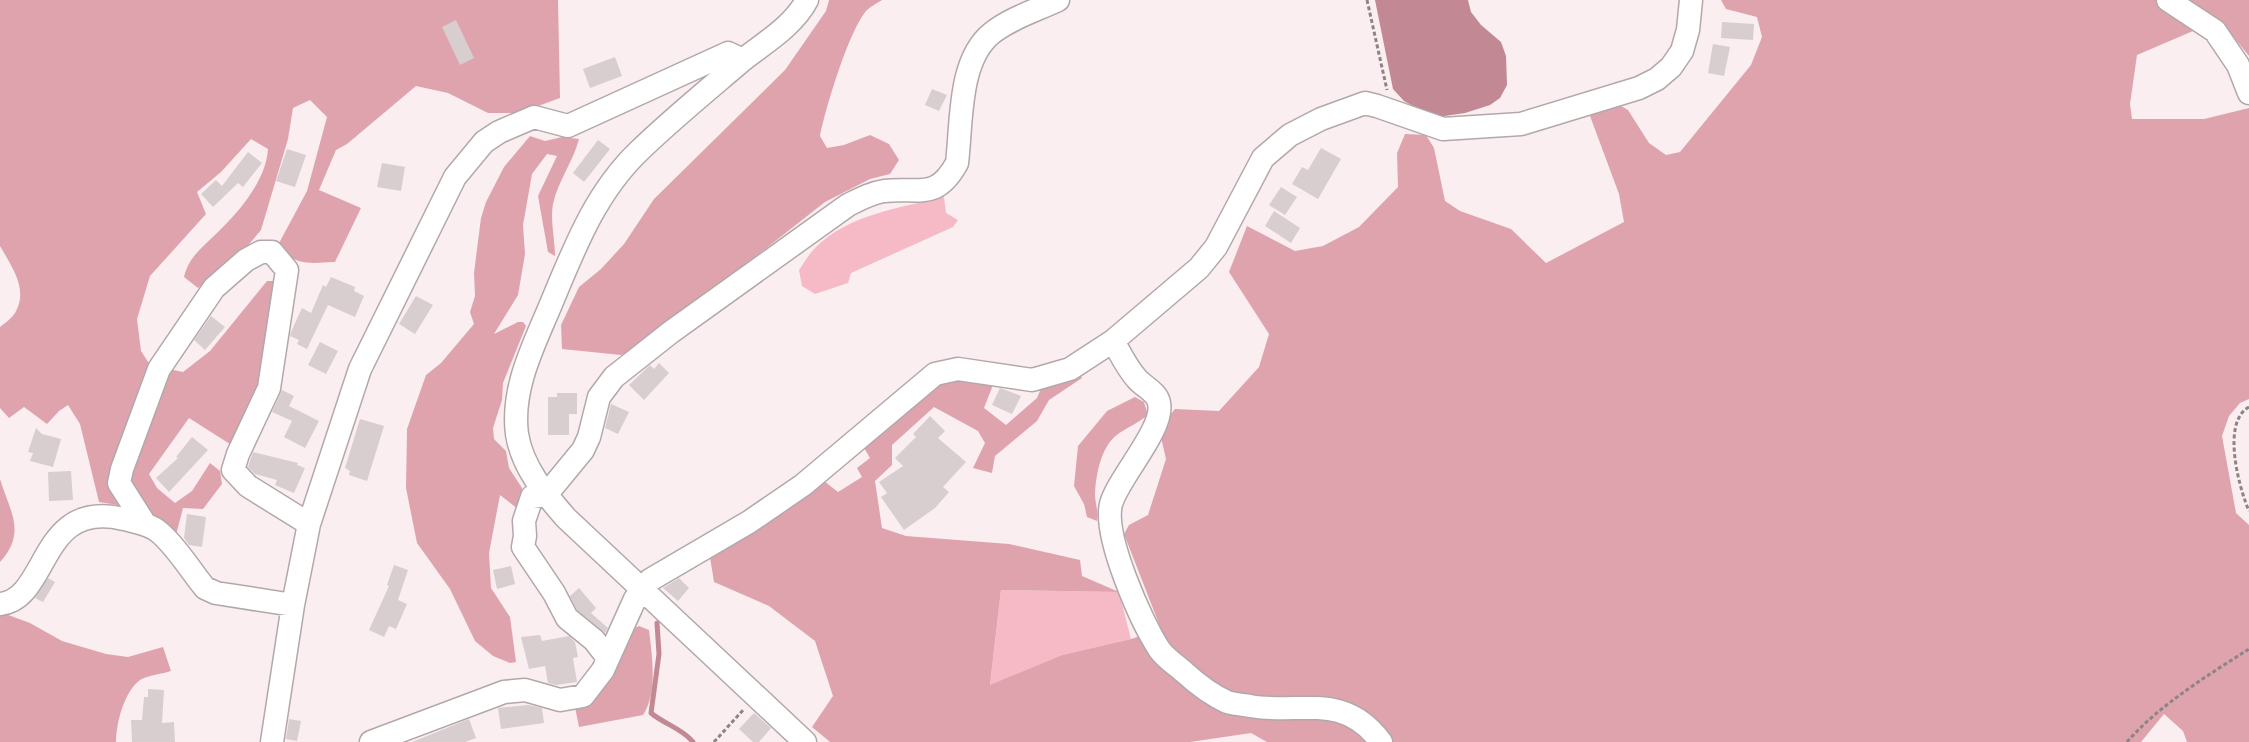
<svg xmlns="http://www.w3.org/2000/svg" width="2249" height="742" font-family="Cabin,sans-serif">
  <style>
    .green { fill: #f5bac5 }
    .forest { fill: #dfa3ae }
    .water { fill: #c28893 }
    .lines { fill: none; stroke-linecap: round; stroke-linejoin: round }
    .stream { stroke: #c28893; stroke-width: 5 }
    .building { fill: #d8cdcf }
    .minor-casing { stroke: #b2a8aa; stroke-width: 25 }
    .path { stroke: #8c8485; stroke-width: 3; stroke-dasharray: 4 2.5; stroke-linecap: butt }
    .minor { stroke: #fff; stroke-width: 22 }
  </style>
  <rect width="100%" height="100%" fill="#faeef0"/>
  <path class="green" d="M944,197L946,213L958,220L953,227L851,273L848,283L815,294L802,286L799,270C804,263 809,254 815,248C849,214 900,208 944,197Z
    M1001,590L1119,592L1131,639L1062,655L990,686Z"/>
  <path class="forest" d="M0,0H558L560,98L519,113H488L448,93L416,86L347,144L336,150L319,190L361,208L335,262C310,263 295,267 278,245L307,191L327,117L310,100L293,108L288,139L261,230L240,255L198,288L184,277C189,256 203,247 218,232C240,211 266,180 268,149L251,139L221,172L197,192L206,214L150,276L137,319L141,351L150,365L183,372L210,351L267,281H273C286,338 255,395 233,446L189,418L149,474L157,488L175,503L192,491L210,463L220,471L222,484L203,509L183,508L176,535L148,510L99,502L80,424L68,405L59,411L47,424L24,407L9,418L0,408V327C5,323 12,318 15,313C29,290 12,267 0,246Z
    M829,0H882C877,3 870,7 866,11C848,33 826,107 820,136L827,148L844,145L870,135L889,144L899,160L890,174L870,179L825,202L640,347L621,355L562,349L561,325L579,287L601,269L624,244L654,199L785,70L826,11Z
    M1721,0H2249V56L2227,29L2214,22L2137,55L2130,104L2132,119H2204L2249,108V399L2240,403L2229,416L2222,436L2236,513L2249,525V742H2187L2183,731L2164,714L2141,742H1267L1251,733L1190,742H830L812,727L833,696L815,641L769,606L714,582L710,557L824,481L838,492L862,477L857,468L870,458L863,446L938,381L953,379L993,385L984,408L1006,425L1037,398L1042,386L1079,371L1082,378L1049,400L1037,421L995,456L992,473L973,468L985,443L978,431L934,407L892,445V465L875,481L882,528L906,536L1009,544L1080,560L1082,576L1119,592L1001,590L990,685L1062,655L1131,639L1161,629L1124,534L1129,525L1148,515L1166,459L1159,429L1175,409L1219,411L1259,367L1269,334L1229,272L1247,226L1295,251L1323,246L1359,227L1398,187L1397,153L1405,134L1426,135L1434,148L1445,201L1460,211L1511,229L1546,263L1624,222L1619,194L1590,116L1616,103L1628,110L1649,143L1666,155L1680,152L1751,65L1762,37L1757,17L1726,9Z
    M530,136L545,141L562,137L579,139C573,162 558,181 553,204C550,220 555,240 555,256L548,252L538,196L557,156L547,154L532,174L523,225L525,254L518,295L494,334L518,322H523L526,326L503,383L502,400L493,428L494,439L506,451L509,468L522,488L526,499L518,509L500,495L489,553L491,588L510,617L516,662L510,663L493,656L475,641L450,589L417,543L406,488L407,429L426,375L441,363L474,324L470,312L475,296L474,273L481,218L486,202L504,167Z
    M1135,397L1144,402L1148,415C1138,423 1128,427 1118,434C1101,446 1096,474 1095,494C1095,504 1099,511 1097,521L1087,517L1084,504L1074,486L1078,446L1107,411Z
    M0,479C10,512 27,532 0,562Z
    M0,612L30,623L62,641L106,654L128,657L163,647L171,671C163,674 148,675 140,680C124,692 116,723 116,742H0Z
    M639,626L649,630C652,656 658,692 643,715L579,727L575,707L580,709L585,706L629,631Z"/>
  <path class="water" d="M1375,0H1468L1471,12L1481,25L1501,42L1506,56L1507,85L1500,98L1490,105L1465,113L1438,117L1420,110L1404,101L1393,89Z"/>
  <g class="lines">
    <path class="stream" d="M657,623L659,654L651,713C664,724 683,729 693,742"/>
  </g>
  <path class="building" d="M456,20L474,58L460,65L442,27Z
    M1722,22L1754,24L1753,40L1721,38Z
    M1713,44L1730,47L1724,76L1708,73Z
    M615,57L622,76L590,88L583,69Z
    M932,89L947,95L939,111L925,105Z
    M598,140L610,149L584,182L573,173Z
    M1321,148L1341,159L1318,199L1292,184L1302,167L1308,170Z
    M287,149L306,155L295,187L276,181Z
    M248,152L262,163L243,187L238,183L213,207L201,194L216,180L222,186Z
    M382,163L405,167L401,191L377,187Z
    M1281,187L1297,197L1285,215L1269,205Z
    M1274,211L1300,228L1291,243L1265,226Z
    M331,277L355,287L354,291L364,296L355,317L328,305L307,349L297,344L299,340L290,336L291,332L302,308L311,313L323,285L326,287Z
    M416,296L433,305L415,334L399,324Z
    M211,316L225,327L205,350L194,340Z
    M320,342L338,351L326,374L308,365Z
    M659,363L669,373L644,400L629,385L650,365L654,369Z
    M1000,388L1021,396L1012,414L992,405Z
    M282,390L294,396L289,406L319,421L305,448L284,437L292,421L272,412Z
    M557,393H577V414H569V435H548V397H557Z
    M611,404L629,412L618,434L605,428Z
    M930,416L945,431L938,438L966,462L943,487L949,492L935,508L904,530L881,497L887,493L879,482L903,466L895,458L916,437L913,434Z
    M360,419L384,426L367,481L349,475L350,471L345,468Z
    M36,428L42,434L61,439L53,467L30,461L33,453L28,452Z
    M192,437L208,450L169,492L156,478L178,458L176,457Z
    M253,452L298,463L297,465L305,468L294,493L275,485L277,480L255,474L248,467Z
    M71,471L73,500L49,501L48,472Z
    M187,514L206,517L202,547L189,545L184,538Z
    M394,565L408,570L398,600L407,604L396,629L389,626L384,637L369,630L389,586L387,585Z
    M511,566L515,584L497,589L493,570Z
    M48,578L55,582L43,602L35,598Z
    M679,578L689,588L678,601L663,588Z
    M579,588L596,608L591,613L608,628L605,633L577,610L570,596Z
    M540,635L542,641L569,636L575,642L578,657L573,658L577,682L556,685L548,683L545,666L529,669L521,637Z
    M148,689L164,690L162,723L174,722L175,742H132L131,720H142L144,697H148Z
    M528,705L542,708L544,723L501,729L498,708Z
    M754,713L771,728L759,742H753L739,729Z
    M289,719L301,721L297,741L286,739Z
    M469,719L476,738L465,742H412Z"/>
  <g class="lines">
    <defs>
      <path id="minor" d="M2168,0L2215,31L2238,65L2249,93
        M1113,341C1120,353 1127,368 1137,379C1144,387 1157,392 1159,403C1165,428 1118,478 1111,504C1103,536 1141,621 1159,649C1165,658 1176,665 1184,672C1196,683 1212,695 1227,702C1234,704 1243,705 1250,706C1301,715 1343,691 1381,742
        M145,524L119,483L122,469L159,369L214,288L246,260L261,252H272L287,270L269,388L238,454L233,470L248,486L309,524
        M0,604C50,599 38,498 124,519C135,522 150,524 159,532C177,547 190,570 205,588L216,593L293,605
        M608,658L594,640L567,618L554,593L523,547L525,536L524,521L532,497L546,495L583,450L589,437L599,397L614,377L671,332L848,205C860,199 871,193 884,191C920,187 936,201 957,163C962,122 958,60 992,33C1011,18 1037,10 1058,0
        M272,742L293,605L309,524L360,369L455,177L484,142L499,132L534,117L568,126L728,53L743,60
        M371,742L504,692L525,690L560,700L583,696L603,670L635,599L650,580L749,522L803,485L935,374L958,369L1032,380L1070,369L1113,341L1199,268L1216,247L1263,158L1290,135L1321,119L1365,103L1377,106L1443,129L1521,124L1639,88L1657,79L1671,67L1682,51L1688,30L1691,0
        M805,742L566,518C545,494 522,467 517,434C511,388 534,345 551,304C574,249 595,193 639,151C672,119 709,89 744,59C766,42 794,25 807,0"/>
    </defs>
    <use href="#minor" class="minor-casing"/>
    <path class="path" d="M1367,0L1387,90
      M2249,407C2221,422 2239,488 2249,511
      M714,742L744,709
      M2127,742C2158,706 2208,675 2249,649"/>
    <use href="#minor" class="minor"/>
  </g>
</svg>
